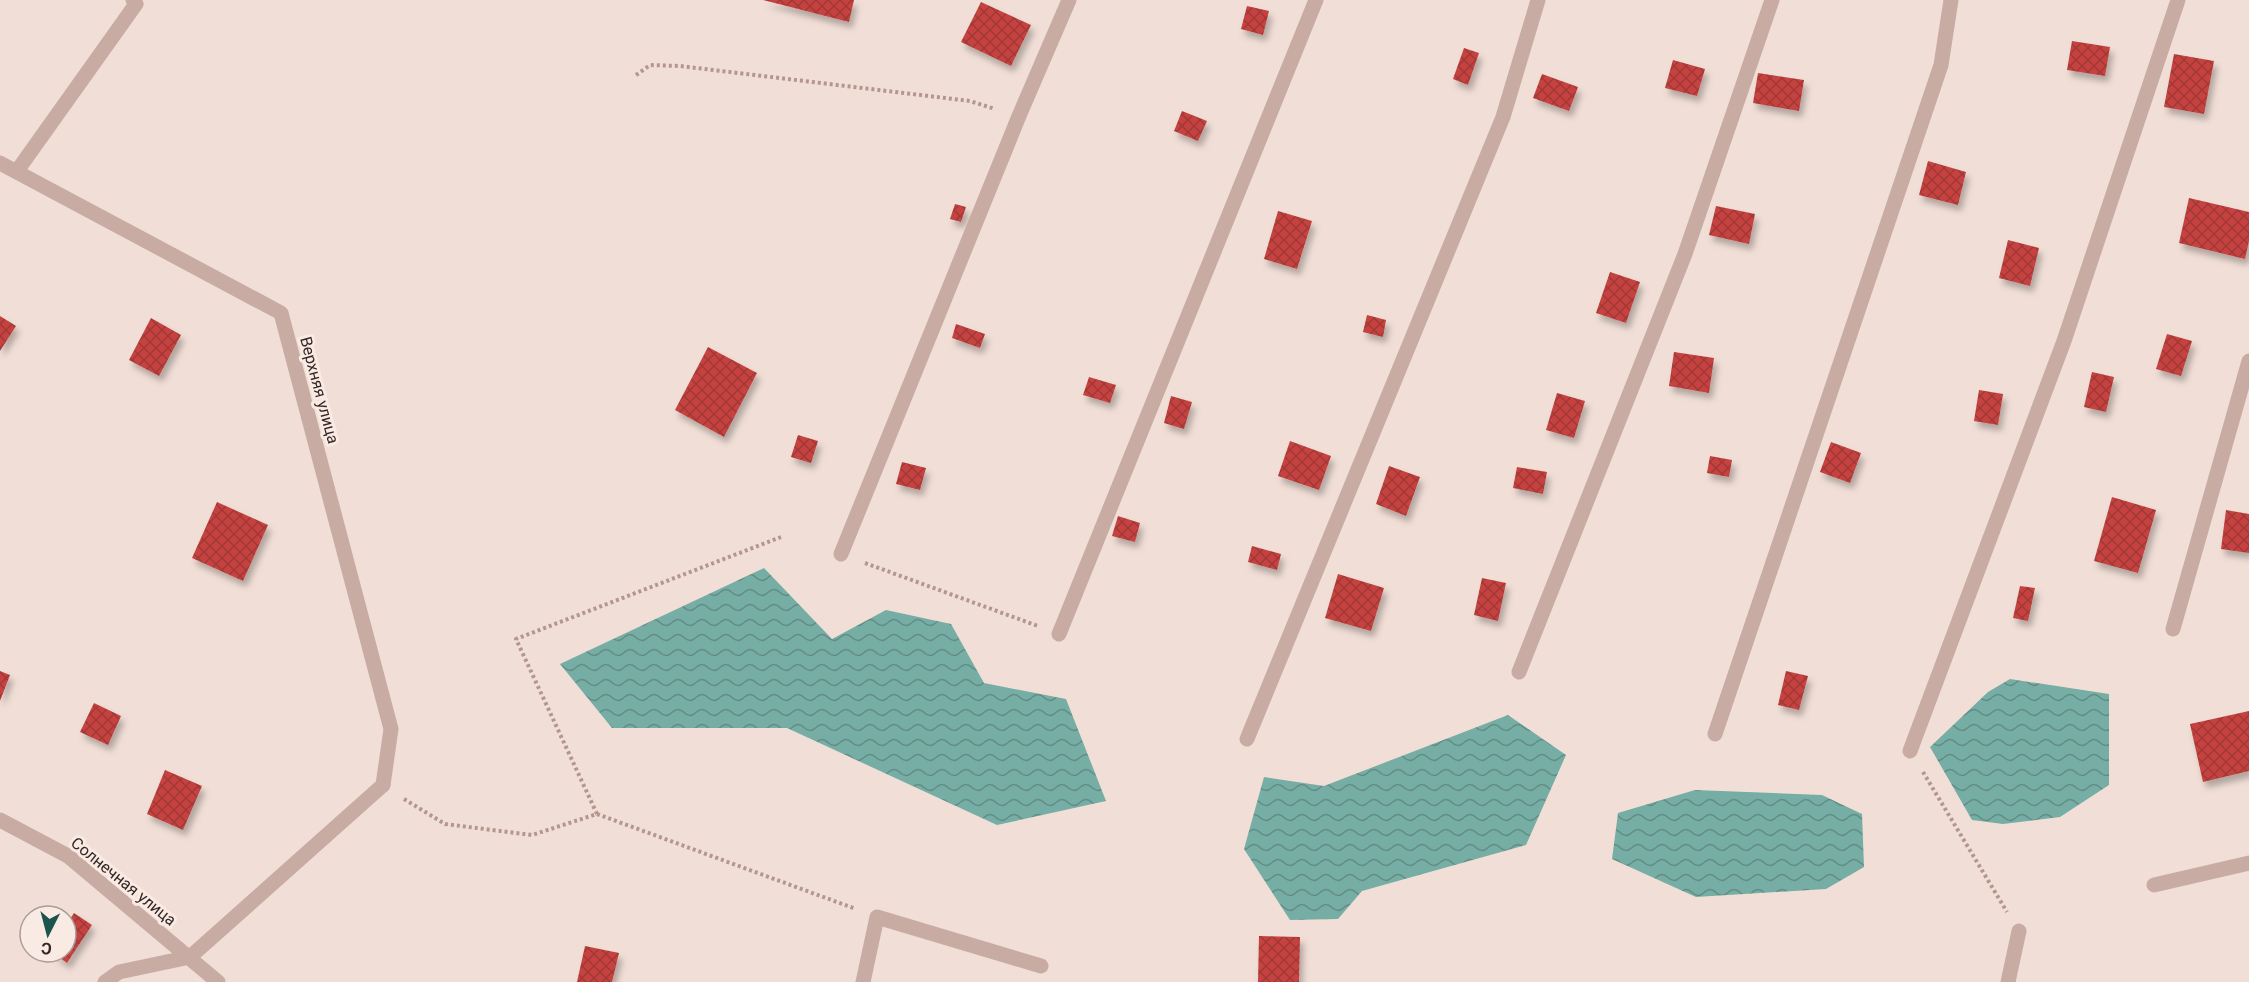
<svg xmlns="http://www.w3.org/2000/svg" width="2249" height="982" font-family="Roboto,sans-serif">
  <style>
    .water { fill: url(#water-waves) }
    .building { fill: url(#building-cross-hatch); filter: url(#shadow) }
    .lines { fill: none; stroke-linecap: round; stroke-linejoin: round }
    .path { stroke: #b4968d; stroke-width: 4; stroke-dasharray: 3 3; stroke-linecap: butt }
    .service { stroke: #c8aca3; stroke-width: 15 }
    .minor { stroke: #c8aca3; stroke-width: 15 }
    .labels { text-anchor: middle; stroke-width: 6; stroke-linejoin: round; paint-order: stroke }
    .street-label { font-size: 16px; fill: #332625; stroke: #f9eae3 }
  </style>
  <defs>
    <pattern id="water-waves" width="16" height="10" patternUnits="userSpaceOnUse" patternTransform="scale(1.5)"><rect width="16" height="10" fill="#76ada4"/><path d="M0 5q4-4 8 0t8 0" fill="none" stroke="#618d85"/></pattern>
    <pattern id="building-cross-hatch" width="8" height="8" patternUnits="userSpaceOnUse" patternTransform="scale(1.5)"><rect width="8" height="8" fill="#c6433f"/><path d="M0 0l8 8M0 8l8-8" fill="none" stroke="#a13835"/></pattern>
    <filter id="shadow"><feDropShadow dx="3.5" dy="6" stdDeviation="3" flood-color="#0004"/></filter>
  </defs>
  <rect width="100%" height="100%" fill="#f1dfd7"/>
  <path class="water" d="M764,568L832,639L886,610L951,624L984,683L1066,699L1106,801L997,825L787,728H612L560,664Z
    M2010,679L2109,694V785L2060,817L2003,824L1972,820L1930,747L1988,692Z
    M1508,715L1566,755L1526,845L1362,891L1338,919L1290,920L1244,849L1264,777L1324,786Z
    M1695,790L1822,795L1862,814L1864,867L1826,889L1696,897L1612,859L1618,813Z"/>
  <path class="building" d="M763,0H854L849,22Z
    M981,2L1031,25L1011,66L961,42Z
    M1247,6L1269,11L1263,35L1241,29Z
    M2072,41L2110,47L2105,76L2067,70Z
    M1464,48L1479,53L1468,85L1453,79Z
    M2174,54L2214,61L2204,114L2164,107Z
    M1673,60L1705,69L1697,96L1665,88Z
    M1758,73L1804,80L1799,111L1753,103Z
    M1542,74L1578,87L1569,111L1533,98Z
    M1182,111L1207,121L1198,141L1174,131Z
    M1928,161L1966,172L1958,205L1919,195Z
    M2189,198L2249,212V241L2245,259L2179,243Z
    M955,204L966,207L961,222L950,219Z
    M1716,206L1755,214L1749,244L1709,235Z
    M1278,211L1312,221L1297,269L1264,259Z
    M2008,240L2039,248L2030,286L1999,278Z
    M1610,272L1640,282L1626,323L1596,313Z
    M1367,315L1386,320L1383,337L1363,332Z
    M0,316L16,326L0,351Z
    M151,318L181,335L159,376L129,360Z
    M956,324L985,334L980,348L952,338Z
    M2167,334L2192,341L2181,376L2156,369Z
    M708,347L757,373L724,437L675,410Z
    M1674,352L1714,358L1709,393L1669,386Z
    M2092,372L2114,377L2106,412L2084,407Z
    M1089,377L1116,385L1110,403L1083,395Z
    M1979,390L2003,394L1998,425L1974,421Z
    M1557,393L1585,401L1574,438L1546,430Z
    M1171,396L1192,402L1184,429L1164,423Z
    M798,435L818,441L811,463L791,457Z
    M1290,441L1331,456L1319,490L1278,476Z
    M1831,442L1861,453L1850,483L1820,472Z
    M1710,456L1732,460L1729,477L1707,473Z
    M902,462L926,468L920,490L896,484Z
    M1389,466L1420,477L1406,516L1376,504Z
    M1517,467L1547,472L1543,494L1513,488Z
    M2112,497L2156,510L2138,573L2094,561Z
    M217,502L268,525L243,581L192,558Z
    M2226,510L2249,514V553L2221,549Z
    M1118,516L1140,523L1135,542L1112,536Z
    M1252,546L1281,554L1277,570L1248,562Z
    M1338,574L1384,588L1371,631L1325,618Z
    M1482,578L1506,583L1498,621L1474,615Z
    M2020,586L2035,588L2028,621L2013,618Z
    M0,671L10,675L0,701Z
    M1786,671L1808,676L1799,710L1778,705Z
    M94,703L121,716L108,745L80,732Z
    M2249,711V771L2203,782L2190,724Z
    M165,770L202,786L183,830L147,814Z
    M74,913L92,925L67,963L52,952H66V925Z
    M1259,936L1300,937L1299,982H1258Z
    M585,946L619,953L612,982H577Z"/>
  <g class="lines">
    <path class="path" d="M636,75L650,65L680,66L970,101L995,109
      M865,563L1038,626
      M1923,772L2007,912
      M404,799L445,824L532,835L597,814L516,639L781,537
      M597,814L856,909"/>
    <path class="service" d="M0,163L281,313L391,729L383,785
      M17,171L136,4L133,0
      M841,554L1019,116L1069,0
      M2173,629L2249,361
      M1059,634L1316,0
      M1519,672L1685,254L1772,0
      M1715,734L1941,65L1951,0
      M1247,739L1503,117L1538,0
      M1910,751L2064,341L2178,0
      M2154,885L2249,863
      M105,982L119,972L190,957
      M863,982L877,917L1041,966"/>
    <path class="minor" d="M0,820L68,856L218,982
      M190,957L383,785
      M2008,982L2019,931"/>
  </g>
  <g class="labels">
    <g class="street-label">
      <text transform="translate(320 390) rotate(75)" y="6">Верхняя улица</text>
      <text transform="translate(124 881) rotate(39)" y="6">Солнечная улица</text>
    </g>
  </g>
  <g transform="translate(48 934) rotate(186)"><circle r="28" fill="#f9eae3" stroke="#aa9c97" stroke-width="1.5"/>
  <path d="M0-4.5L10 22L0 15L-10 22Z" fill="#1b544c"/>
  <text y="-9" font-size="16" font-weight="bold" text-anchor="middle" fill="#332625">С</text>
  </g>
</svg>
